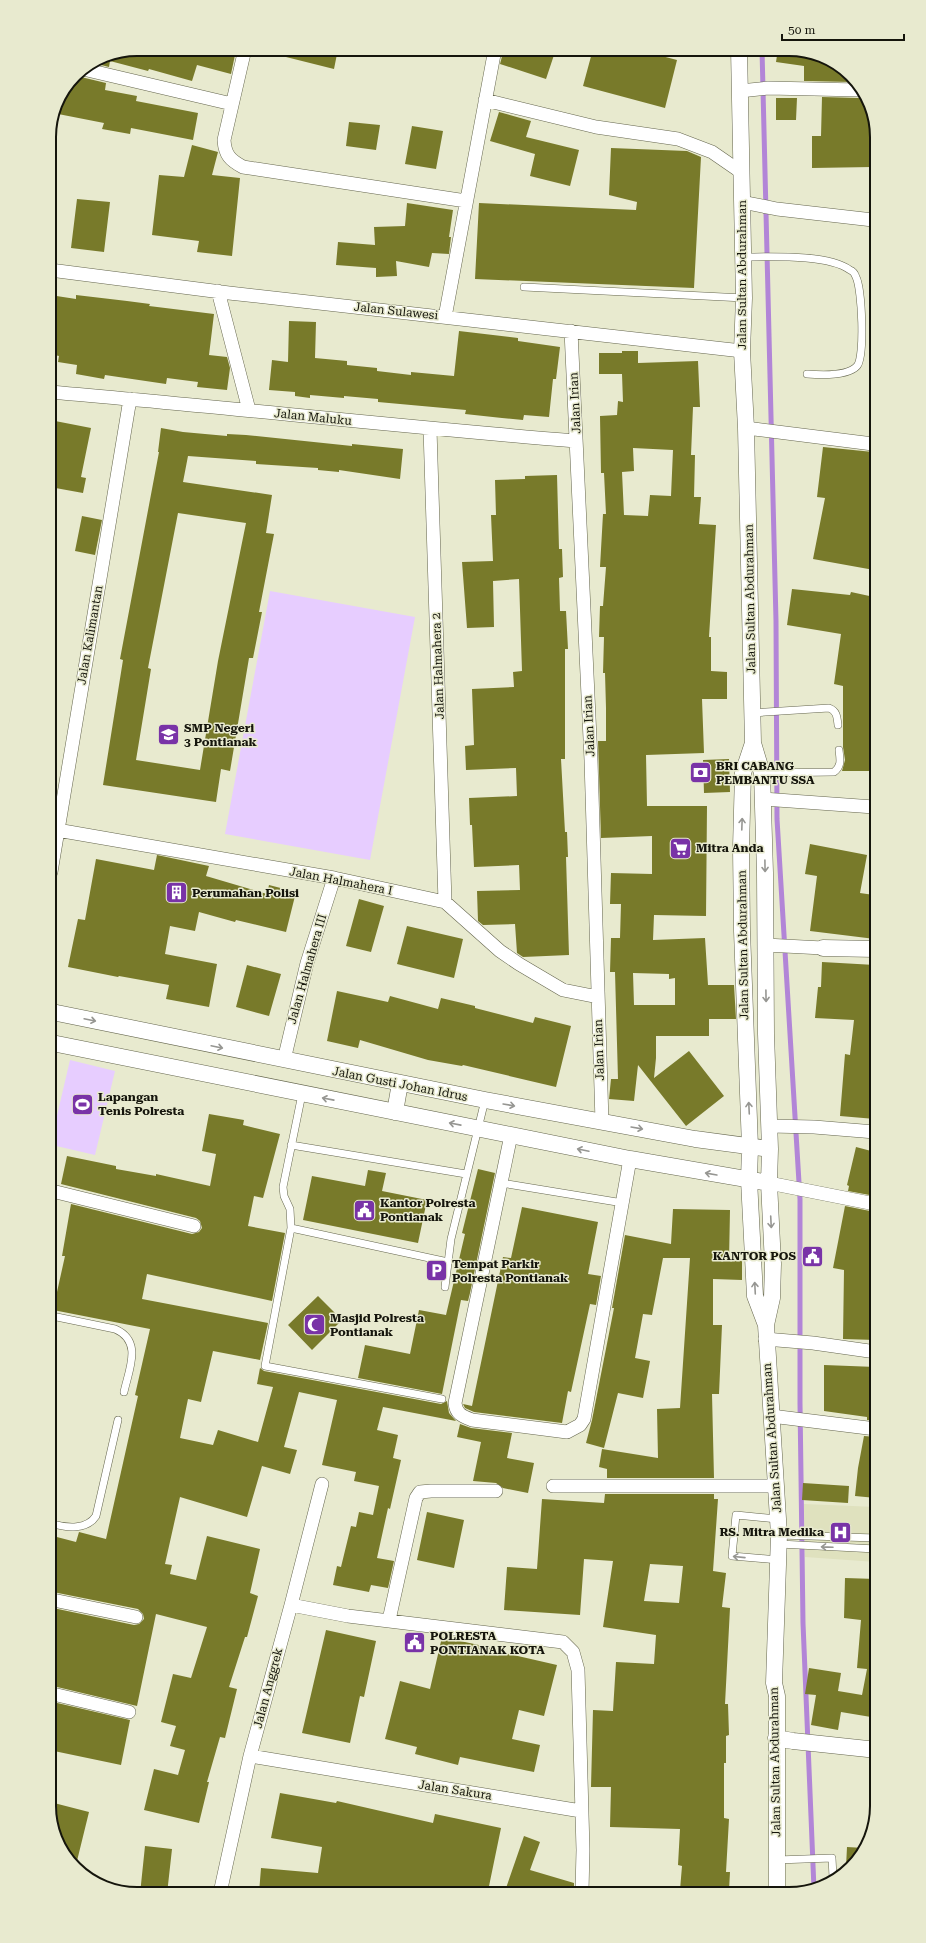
<svg xmlns="http://www.w3.org/2000/svg" width="926" height="1943" font-family="'Roboto Serif',serif">
  <style>
    .built { fill: #dfe1be }
    .green { fill: #e7cdff }
    .lines { fill: none; stroke-linecap: round; stroke-linejoin: round }
    .stream { stroke: #b285d7; stroke-width: 5 }
    .building { fill: #787a2a; fill-rule: evenodd }
    .service-casing { stroke: #65664e; stroke-width: 8 }
    .minor-casing { stroke: #65664e; stroke-width: 14 }
    .tertiary-casing { stroke: #65664e; stroke-width: 17 }
    .service { stroke: #fff; stroke-width: 7 }
    .minor { stroke: #fff; stroke-width: 13 }
    .tertiary { stroke: #fff; stroke-width: 16 }
    .oneway { stroke: #969692 }
    .labels { text-anchor: middle; stroke-width: 3; stroke-linejoin: round; paint-order: stroke }
    .street-label { font-size: 12px; fill: #15150c; stroke: #e8eacf }
    .poi-label { font-size: 12px; font-weight: bold; fill: #15150c; stroke: #e8eacf; text-anchor: start }
    .rim { fill: none; stroke: #15150c; stroke-width: 2 }
  </style>
  <rect width="100%" height="100%" fill="#e8eacf"/>
  <path class="built" d="M804,1504L876,1507V1562L805,1557Z"/>
  <path class="green" d="M270,591L415,617L370,860L225,834Z
    M70,1060L115,1071L95,1155L52,1145V1137Z"/>
  <g class="lines">
    <path class="stream" d="M762,49L776,621L777,819L800,1199V1403L803,1623L814,1889"/>
  </g>
  <path class="building" d="M137,49H214L235,55L231,74L197,65L192,81L149,69L148,71L110,61L109,67L93,63L104,56Z
    M275,49H338L334,69L274,54Z
    M504,49H556L546,79L500,64Z
    M593,49H635L677,60L665,108L583,86Z
    M778,49H795L843,67L853,82L804,81V66L776,62Z
    M77,74L81,77L106,83L105,90L137,96L136,101L198,113L193,140L131,128L130,134L102,129L104,123L53,113L56,103Z
    M822,97L859,98L863,97L872,109V167L812,168V136H821Z
    M776,98H797L796,120H776Z
    M499,112L531,121L526,137L579,150L570,186L530,176L535,154L490,141Z
    M349,122L380,125L376,150L346,146Z
    M412,126L443,131L436,169L405,164Z
    M192,145L218,152L212,175L240,178L232,256L197,252L199,241L152,235L159,175L184,177Z
    M611,148L687,151L701,157L694,288L475,279L479,203L636,210L637,202L609,195Z
    M77,199L110,202L104,252L71,248Z
    M407,203L453,210L449,237H451L449,254L432,253L429,267L396,261L397,276L376,277V268L336,265L338,242L375,245L374,227L405,226Z
    M50,295L76,299V295L127,301L150,304L149,306L214,314L209,355L227,357L230,368L227,390L197,387L198,382L167,378L166,384L105,375L104,379L76,374L77,365L58,362L59,356L50,354Z
    M289,321L316,322L315,358L347,361V365L377,368V371L411,375V372L454,376L459,331L518,338V341L560,347L556,379H553L549,417L524,415L523,420L502,418L465,414L466,410L378,402V399L344,396V398L310,395V398L295,396V392L269,390L272,360L288,362Z
    M622,351H638V363L698,361L700,407H693L691,455H695L694,497H701L699,524L716,525L709,637H711V671L727,672V699H702L704,753L646,755L647,806H707L706,916L654,915L653,940L705,938L708,985H734L736,1019H709V1036H656V1058L654,1078L689,1051L724,1096L686,1126L638,1065L634,1101L609,1099L611,1079H618L615,972H610L611,938H620L621,904H610L611,873L652,874V836L601,838L598,741H606V708L605,673H603L604,637H599L600,606H603L606,567H600L603,514H606L604,473H601L600,416L617,415L618,401L623,402L622,374H599V353H622ZM633,448L673,450L671,496L650,495L648,516L624,515L622,472L634,471ZM633,973L669,974V979L675,978V1005H634Z
    M50,420L91,428L81,477L86,478L83,493L50,487L57,450L50,449Z
    M161,428L183,432L227,436V434L246,435L352,446V444L403,449L400,479L339,470V472L318,470V468L256,464V461L188,456L183,482L272,495L266,533L274,534L259,612H262L253,658H249L230,771L221,769L216,802L103,785L123,660L120,659L159,452H158ZM178,513L246,523L218,661L200,770L136,760L151,669L148,668Z
    M823,447L873,452L874,570L813,559L825,498L817,497Z
    M557,475L559,549H562L563,577L559,578L560,611H566L568,649H565V759H561L565,832H567L568,857H566L569,955L523,957L517,953L515,924L483,925L478,921L477,891L520,890L519,865L474,867L472,825H470L469,798L517,796L516,768L466,770L465,746L474,745L472,689L514,687L513,672L522,671L519,579L493,581L494,627L467,628L462,562L493,561L491,515H496L495,480L525,479V476Z
    M82,516L102,520L95,555L75,551Z
    M792,589L850,595L851,592L874,597V771H842L845,760L843,747V686L834,684L841,634L787,625Z
    M729,759L730,792L704,793L703,760Z
    M810,844L867,855L860,893L874,895L875,939L810,931L817,876L805,874Z
    M157,855L209,866L206,876L267,894L269,885L296,892L286,932L236,920L235,922L199,912L195,931L170,926L165,954L217,964L209,1007L166,999L169,985L119,976L118,977L68,967L78,919L85,920L96,859L154,870Z
    M359,899L384,906L371,952L346,946Z
    M407,926L463,939L454,978L397,964Z
    M822,962L875,965V1005L869,1056L875,1057V1119L840,1116L845,1054L850,1055L854,1020L815,1018L818,987H821Z
    M247,965L281,974L269,1016L236,1007Z
    M337,991L388,1002L390,996L438,1009L441,998L475,1006V1008L533,1023L535,1017L571,1026L556,1087L463,1065L462,1066L428,1060L360,1040L358,1048L327,1041Z
    M209,1114L244,1120L243,1125L280,1134L263,1198L254,1196L248,1226L285,1233L272,1301L147,1274L142,1299L268,1323L260,1360L213,1351L201,1402L188,1399L180,1438L213,1445L218,1430L258,1442L273,1387L257,1384L260,1368L264,1371L441,1404L447,1401L449,1413L456,1421L383,1407L377,1430L398,1435L393,1458L401,1460L390,1509L388,1508L377,1558L394,1561L388,1588L371,1585L369,1592L333,1585L337,1566L341,1567L351,1526L356,1527L359,1512L373,1515L379,1486L354,1481L356,1472L322,1465L337,1400L299,1392L284,1447L297,1450L290,1474L262,1466L247,1517L180,1497L165,1564L172,1565L170,1574L196,1580L207,1536L260,1549L250,1593L258,1596L247,1637H245L229,1687L237,1689L225,1738L220,1737L207,1782H209L199,1823L144,1810L154,1769L178,1775L185,1750L170,1746L176,1726L161,1722L173,1674L191,1678L207,1627L156,1614L137,1706L53,1686V1608L134,1625L139,1624L144,1619L143,1614L138,1609L53,1592V1536L76,1542L79,1532L106,1539L138,1396L135,1395L150,1329L53,1310L65,1256H62L71,1204L192,1234L199,1232L202,1228L200,1221L196,1218L61,1184L67,1156L116,1166V1169L156,1176V1174L210,1186L216,1154L202,1151Z
    M856,1147L875,1152V1196L848,1191L849,1186L847,1185Z
    M478,1169L495,1173L470,1293L468,1301L461,1300L442,1394L358,1378L365,1345L410,1354L419,1310L446,1315L465,1234L462,1233Z
    M368,1170L386,1173L382,1191L427,1200L418,1243L303,1220L312,1176L365,1186Z
    M845,1206L875,1212L876,1340L843,1339L844,1270L833,1268Z
    M522,1207L598,1222L588,1274L601,1276L596,1305L590,1304L571,1392L568,1391L562,1423L474,1412L465,1408L463,1404L472,1406L503,1257L511,1258Z
    M673,1209L730,1210L729,1261H742V1280L713,1279V1325H722L719,1394H712L714,1478H607V1469L599,1467L602,1449L658,1458L657,1409L680,1408L690,1258H663L652,1315L643,1314L635,1358L650,1361L643,1398L618,1393L604,1448L586,1443L592,1420L614,1308H612L625,1235L671,1244Z
    M318,1296L342,1320L312,1350L288,1325Z
    M824,1365L876,1367V1421L867,1420V1417L824,1411Z
    M460,1424L471,1428L512,1433L507,1458L534,1463L528,1493L503,1488L496,1483L473,1481L481,1442L457,1437Z
    M864,1436L876,1437V1498L855,1496L858,1468Z
    M803,1483L849,1486L848,1503L802,1500Z
    M605,1494H714V1499H718L713,1571L726,1573L722,1607L730,1608L725,1704H728L729,1735L726,1736V1763H724V1818L729,1819L726,1872H730L729,1890H680L682,1866L678,1865L680,1829L610,1827L611,1787H591L593,1710L613,1711L616,1662L654,1664L656,1635L603,1627L613,1561L584,1559L580,1615L504,1610L507,1567L537,1569L542,1499L604,1503ZM650,1564L683,1566L679,1603L644,1601Z
    M427,1512L464,1520L454,1568L417,1560Z
    M845,1578L876,1579L877,1718L841,1712L838,1730L811,1725L816,1695L805,1694L809,1668L841,1673L838,1691L862,1695L867,1669L857,1668L861,1620L844,1618Z
    M326,1630L376,1641L364,1697L360,1696L350,1743L302,1733Z
    M442,1637L497,1649L496,1651L557,1665L544,1716L519,1710L512,1739L540,1745L534,1772L460,1757L458,1765L415,1754L417,1747L385,1739L400,1681L430,1689Z
    M53,1702L130,1720L121,1765L54,1751Z
    M280,1793L336,1803L337,1801L433,1823L435,1814L501,1828L488,1891L259,1893L261,1868L318,1873L322,1847L271,1838Z
    M54,1803L89,1812L76,1865L54,1834Z
    M524,1836L540,1842L530,1870L574,1883V1891H505Z
    M145,1846L172,1849L167,1894H140Z
    M847,1847L864,1848L862,1855L846,1867Z"/>
  <g class="lines">
    <defs>
      <path id="service" d="M743,257C770,257 828,254 850,270C853,271 855,274 856,277C862,289 865,357 857,366C848,376 820,375 807,374
        M524,287L744,298
        M752,713L829,708C837,711 837,717 838,725
        M762,773L834,772C842,766 840,759 839,750
        M302,1094L283,1187L284,1196L290,1209L291,1228L265,1366L442,1399
        M291,1145L466,1174
        M501,1183L623,1203
        M291,1228L448,1262
        M445,1287L451,1239L485,1100
        M52,1316L115,1329C143,1341 129,1369 124,1392
        M777,1519L736,1515L732,1556L778,1560
        M53,1524C67,1528 87,1530 96,1516L118,1420
        M779,1535L876,1538
        M779,1544L876,1549
        M777,1860L832,1858L833,1877"/>
      <path id="minor" d="M245,49L224,140C225,155 230,160 243,167L466,201
        M83,69L232,104
        M740,91L768,88L859,90
        M485,100L596,127L678,139L712,152L741,172
        M742,202L777,209L873,220
        M50,270L229,293L742,351
        M218,291L249,410
        M445,317L495,49
        M571,331L591,760L602,1122
        M50,392C226,407 401,427 576,441
        M746,428L873,444
        M430,429L445,902
        M763,799L874,807
        M57,830L334,878L445,902L500,951L519,964L563,990L598,997
        M51,872L130,399
        M765,945L823,948
        M284,1060L307,963L334,878
        M770,1126L814,1127L875,1132
        M511,1135L455,1403C456,1414 462,1416 472,1420L567,1432L580,1425L584,1419L630,1159
        M769,1183L875,1204
        M52,1191L194,1226
        M765,1339L813,1343L876,1352
        M771,1416L876,1429
        M553,1486H775
        M53,1600L136,1617
        M291,1605L348,1616L563,1642L573,1652L578,1670L583,1850L582,1891
        M389,1620L416,1498L420,1492L431,1491H496
        M53,1694L129,1712
        M250,1756L581,1811
        M220,1893L250,1756L291,1605L322,1484"/>
      <path id="tertiary" d="M739,49L744,298L742,351L746,428L753,743L743,773L741,848L742,931L750,1147L749,1180L755,1296L766,1325L779,1535L774,1683L777,1696V1890
        M753,743L762,773L765,873L766,1034L770,1149L769,1183L773,1264L772,1298L766,1325
        M823,948L875,949
        M52,1012L485,1100L695,1139L770,1149
        M52,1043L630,1159L769,1183
        M395,1112L400,1083
        M776,1738L793,1741L877,1750"/>
    </defs>
    <use href="#service" class="service-casing"/>
    <use href="#minor" class="minor-casing"/>
    <use href="#tertiary" class="tertiary-casing"/>
    <use href="#service" class="service"/>
    <use href="#minor" class="minor"/>
    <use href="#tertiary" class="tertiary"/>
  </g>
  <defs><path id="oneway-shaft" d="M-6 0H5M1.5-3L5.5 0L1.5 3" fill="none" stroke-width="1.6" stroke-linecap="round" stroke-linejoin="round"/></defs>
  <g class="oneway">
    <use href="#oneway-shaft" transform="translate(742 824) rotate(-88)"/>
    <use href="#oneway-shaft" transform="translate(765 866) rotate(89)"/>
    <use href="#oneway-shaft" transform="translate(766 996) rotate(89)"/>
    <use href="#oneway-shaft" transform="translate(90 1020) rotate(12)"/>
    <use href="#oneway-shaft" transform="translate(217 1047) rotate(12)"/>
    <use href="#oneway-shaft" transform="translate(328 1099) rotate(-169)"/>
    <use href="#oneway-shaft" transform="translate(509 1105) rotate(10)"/>
    <use href="#oneway-shaft" transform="translate(749 1108) rotate(-93)"/>
    <use href="#oneway-shaft" transform="translate(455 1124) rotate(-169)"/>
    <use href="#oneway-shaft" transform="translate(637 1128) rotate(10)"/>
    <use href="#oneway-shaft" transform="translate(583 1150) rotate(-168)"/>
    <use href="#oneway-shaft" transform="translate(711 1174) rotate(-170)"/>
    <use href="#oneway-shaft" transform="translate(771 1222) rotate(87)"/>
    <use href="#oneway-shaft" transform="translate(755 1288) rotate(-93)"/>
    <use href="#oneway-shaft" transform="translate(827 1547) rotate(-178)"/>
    <use href="#oneway-shaft" transform="translate(739 1557) rotate(-174)"/>
  </g>
  <defs>
    <symbol id="school-square" viewBox="-11 -11 22 22"><rect x="-9" y="-9" width="18" height="18" rx="4" fill="#7933a7" stroke="#e8eacf"/><path d="M0-5L7-2L0 1L-7-2ZM-4 1L0 2.5L4 1V4Q0 6-4 4Z" fill="#fff"/></symbol>
    <symbol id="bank-square" viewBox="-11 -11 22 22"><rect x="-9" y="-9" width="18" height="18" rx="4" fill="#7933a7" stroke="#e8eacf"/><path d="M-6-4H6V4H-6ZM0-2.3a2.3 2.3 0 1 0 0 4.6a2.3 2.3 0 1 0 0-4.6Z" fill="#fff"/></symbol>
    <symbol id="supermarket-square" viewBox="-11 -11 22 22"><rect x="-9" y="-9" width="18" height="18" rx="4" fill="#7933a7" stroke="#e8eacf"/><path d="M-6-5.5h2.5l.6 2H6L4.5 2H-2.5L-4.4-4H-6ZM-1.5 3.2a1.3 1.3 0 1 0 .1 0ZM3 3.2a1.3 1.3 0 1 0 .1 0Z" fill="#fff"/></symbol>
    <symbol id="building-square" viewBox="-11 -11 22 22"><rect x="-9" y="-9" width="18" height="18" rx="4" fill="#7933a7" stroke="#e8eacf"/><path d="M-4-6H4V6H1V3H-1V6H-4ZM-2.5-4.3h1.7v1.8h-1.7ZM.8-4.3h1.7v1.8H.8ZM-2.5-1h1.7V.8h-1.7ZM.8-1h1.7V.8H.8Z" fill="#fff"/></symbol>
    <symbol id="stadium-square" viewBox="-11 -11 22 22"><rect x="-9" y="-9" width="18" height="18" rx="4" fill="#7933a7" stroke="#e8eacf"/><path d="M0-5a6.5 5 0 1 0 0 10a6.5 5 0 1 0 0-10ZM-3.5-1.8h7v3.6h-7Z" fill="#fff"/></symbol>
    <symbol id="civic-square" viewBox="-11 -11 22 22"><rect x="-9" y="-9" width="18" height="18" rx="4" fill="#7933a7" stroke="#e8eacf"/><path d="M-.6-6.5H3V-4.5H.6V-3L4-1V1h2V6H-6V1h2V-1L-.6-3ZM-1.2 2.5V6h2.4V2.5Z" fill="#fff"/></symbol>
    <symbol id="parking-square" viewBox="-11 -11 22 22"><rect x="-9" y="-9" width="18" height="18" rx="4" fill="#7933a7" stroke="#e8eacf"/><path d="M-3.5-5.5H1a3.5 3.5 0 0 1 0 7H-1V5.5H-3.5ZM-1-3.4V-.6H.8a1.4 1.4 0 0 0 0-2.8Z" fill="#fff"/></symbol>
    <symbol id="mosque-square" viewBox="-11 -11 22 22"><rect x="-9" y="-9" width="18" height="18" rx="4" fill="#7933a7" stroke="#e8eacf"/><path d="M3.5-4.9A6 6 0 1 0 3.5 4.9A5 5 0 1 1 3.5-4.9Z" fill="#fff"/></symbol>
    <symbol id="hospital-square" viewBox="-11 -11 22 22"><rect x="-9" y="-9" width="18" height="18" rx="4" fill="#7933a7" stroke="#e8eacf"/><path d="M-5-5h3v3.5h4V-5h3V5h-3V1.5h-4V5h-3Z" fill="#fff"/></symbol>
  </defs>
  <g fill-rule="evenodd">
    <use href="#school-square" x="156" y="722" width="25" height="25"/>
    <use href="#bank-square" x="688" y="760" width="25" height="25"/>
    <use href="#supermarket-square" x="668" y="836" width="25" height="25"/>
    <use href="#building-square" x="164" y="880" width="25" height="25"/>
    <use href="#stadium-square" x="70" y="1092" width="25" height="25"/>
    <use href="#civic-square" x="352" y="1198" width="25" height="25"/>
    <use href="#civic-square" x="800" y="1244" width="25" height="25"/>
    <use href="#parking-square" x="424" y="1258" width="25" height="25"/>
    <use href="#mosque-square" x="302" y="1312" width="25" height="25"/>
    <use href="#hospital-square" x="828" y="1520" width="25" height="25"/>
    <use href="#civic-square" x="402" y="1630" width="25" height="25"/>
  </g>
  <g class="labels">
    <g class="street-label">
      <text transform="translate(742 275) rotate(-90)" y="4">Jalan Sultan Abdurahman</text>
      <text transform="translate(396 311) rotate(6)" y="4">Jalan Sulawesi</text>
      <text transform="translate(575 403) rotate(-93)" y="4">Jalan Irian</text>
      <text transform="translate(313 417) rotate(6)" y="4">Jalan Maluku</text>
      <text transform="translate(750 599) rotate(-91)" y="4">Jalan Sultan Abdurahman</text>
      <text transform="translate(90 635) rotate(-80)" y="4">Jalan Kalimantan</text>
      <text transform="translate(438 666) rotate(-92)" y="4">Jalan Halmahera 2</text>
      <text transform="translate(589 726) rotate(-93)" y="4">Jalan Irian</text>
      <text transform="translate(341 881) rotate(11)" y="4">Jalan Halmahera I</text>
      <text transform="translate(743 945) rotate(-91)" y="4">Jalan Sultan Abdurahman</text>
      <text transform="translate(307 969) rotate(-74)" y="4">Jalan Halmahera III</text>
      <text transform="translate(599 1050) rotate(-92)" y="4">Jalan Irian</text>
      <text transform="translate(400 1084) rotate(11)" y="4">Jalan Gusti Johan Idrus</text>
      <text transform="translate(772 1438) rotate(-94)" y="4">Jalan Sultan Abdurahman</text>
      <text transform="translate(268 1688) rotate(-75)" y="4">Jalan Anggrek</text>
      <text transform="translate(775 1762) rotate(-91)" y="4">Jalan Sultan Abdurahman</text>
      <text transform="translate(455 1790) rotate(9)" y="4">Jalan Sakura</text>
    </g>
    <g class="poi-label">
      <text x="184" y="732">SMP Negeri<tspan x="184" dy="14">3 Pontianak</tspan></text>
      <text x="716" y="770">BRI CABANG<tspan x="716" dy="14">PEMBANTU SSA</tspan></text>
      <text x="696" y="852">Mitra Anda</text>
      <text x="192" y="897">Perumahan Polisi</text>
      <text x="98" y="1101">Lapangan<tspan x="98" dy="14">Tenis Polresta</tspan></text>
      <text x="380" y="1207">Kantor Polresta<tspan x="380" dy="14">Pontianak</tspan></text>
      <text x="796" y="1260" text-anchor="end">KANTOR POS</text>
      <text x="452" y="1268">Tempat Parkir<tspan x="452" dy="14">Polresta Pontianak</tspan></text>
      <text x="330" y="1322">Masjid Polresta<tspan x="330" dy="14">Pontianak</tspan></text>
      <text x="824" y="1536" text-anchor="end">RS. Mitra Medika</text>
      <text x="430" y="1640">POLRESTA<tspan x="430" dy="14">PONTIANAK KOTA</tspan></text>
    </g>
  </g>
  <path d="M0 0H926V1943H0ZM137 56H789A81 81 0 0 1 870 137V1806A81 81 0 0 1 789 1887H137A81 81 0 0 1 56 1806V137A81 81 0 0 1 137 56Z" fill="#e8eacf" fill-rule="evenodd"/>
  <path class="rim" d="M137 56H789A81 81 0 0 1 870 137V1806A81 81 0 0 1 789 1887H137A81 81 0 0 1 56 1806V137A81 81 0 0 1 137 56Z"/>
  <path d="M782 34v6h122v-6" fill="none" stroke="#15150c" stroke-width="2"/>
  <text x="788" y="34" font-size="12" fill="#15150c" stroke="#e8eacf" stroke-width="3" paint-order="stroke">50 m</text>
</svg>
